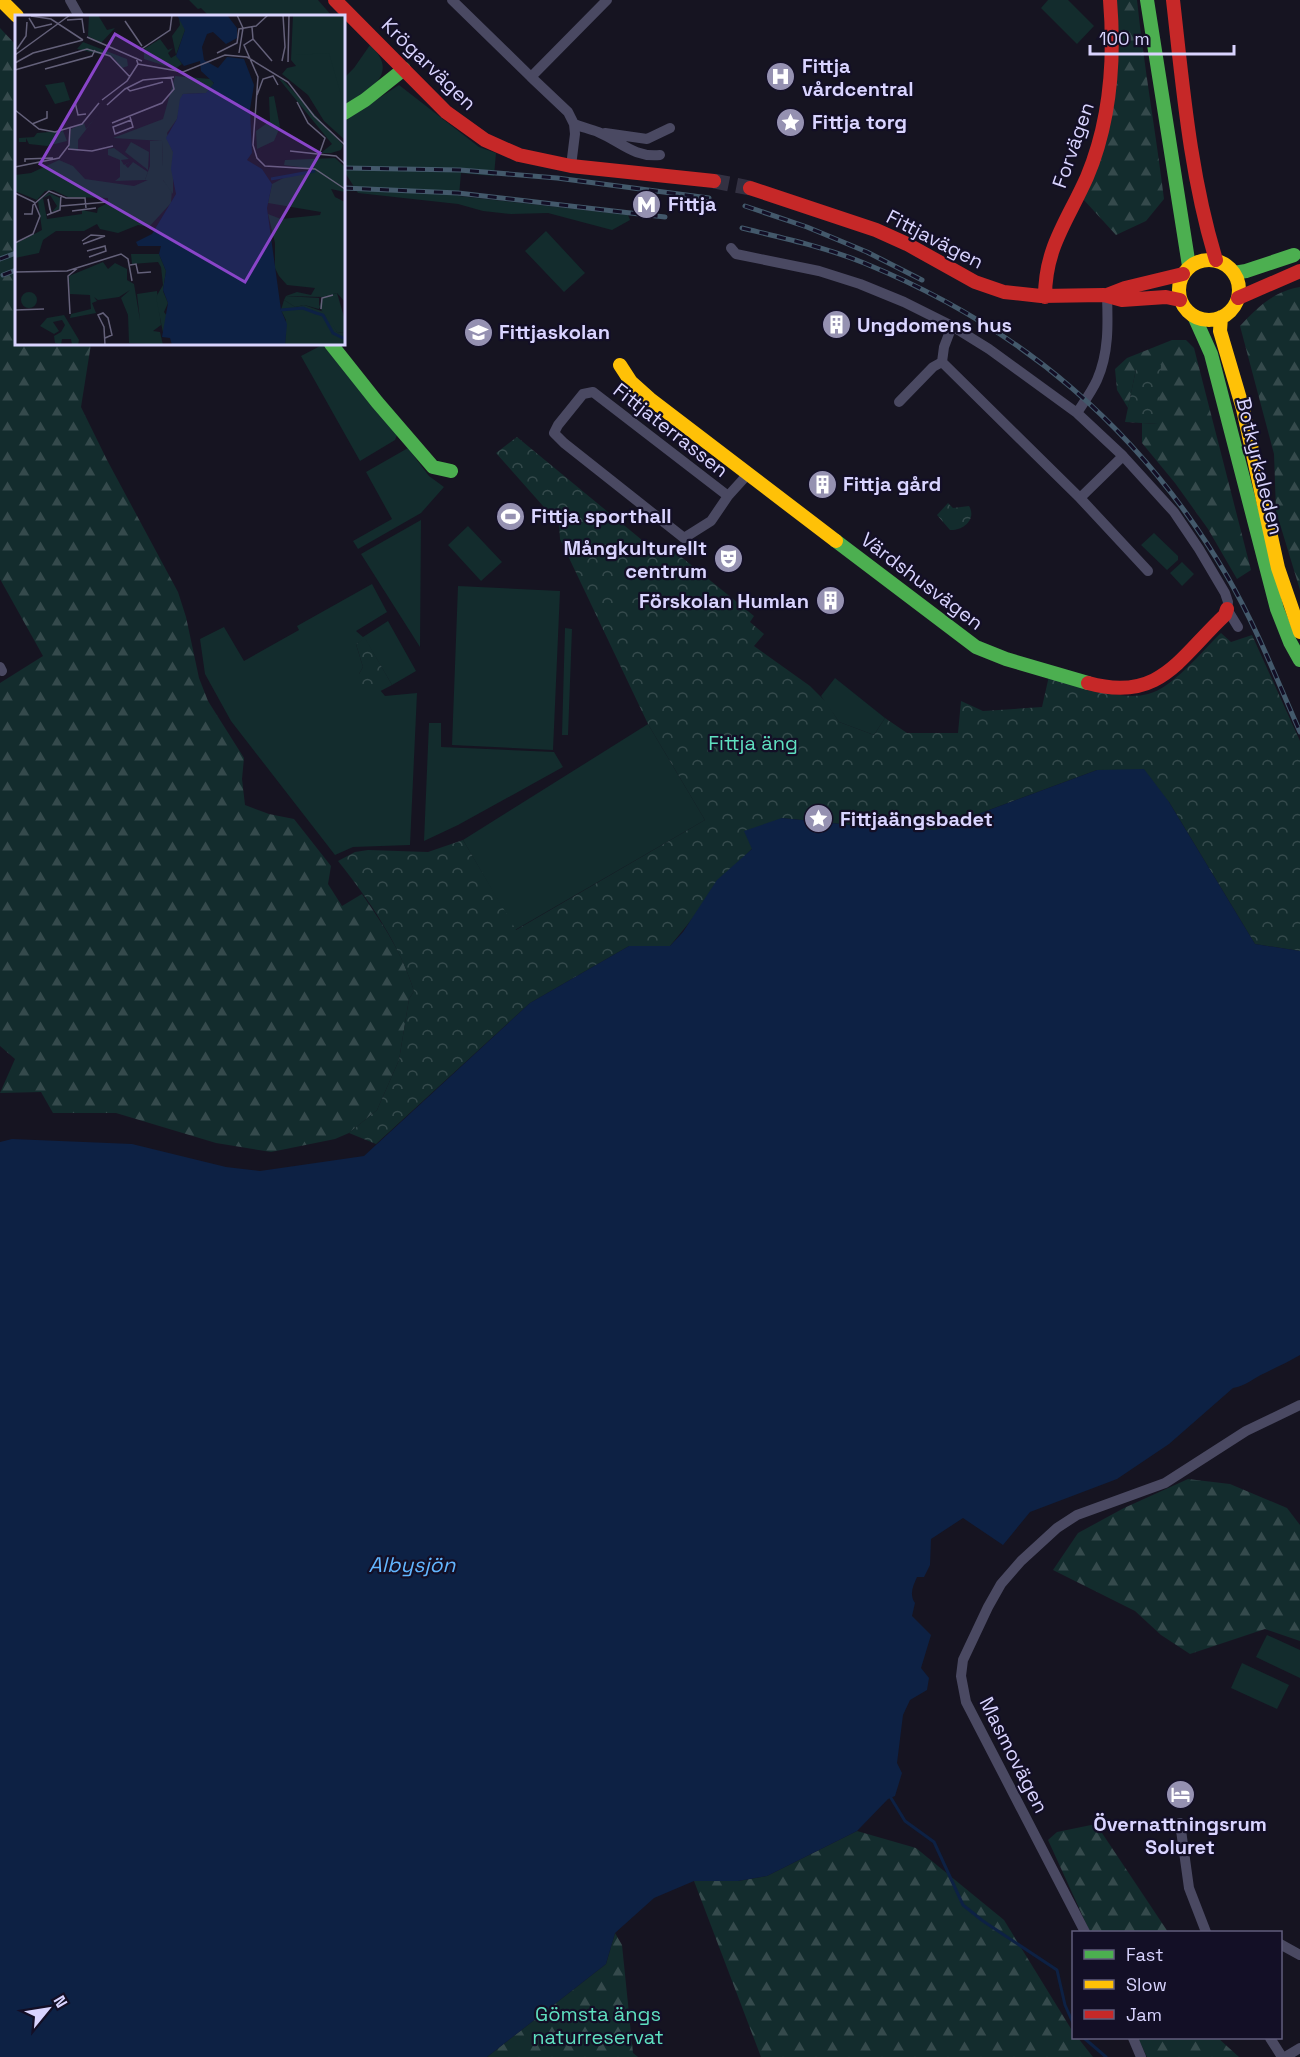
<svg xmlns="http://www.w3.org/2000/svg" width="1300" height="2057" font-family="'Space Grotesk',sans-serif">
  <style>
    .green { fill: #132c2d }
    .forest { fill: url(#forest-firs) }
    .park { fill: url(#park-crowns) }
    .water { fill: #0d2144 }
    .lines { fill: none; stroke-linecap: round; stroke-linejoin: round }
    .stream { stroke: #0d2144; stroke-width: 3 }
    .secondary-tunnel { stroke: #333142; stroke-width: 15; stroke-dasharray: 15 8; stroke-linecap: butt }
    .street { stroke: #4a4962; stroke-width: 10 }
    .fast { stroke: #4caf50; stroke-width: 14 }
    .slow { stroke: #ffc107; stroke-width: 14 }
    .jam { stroke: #c62828; stroke-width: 14 }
    .rail-casing { stroke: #43596b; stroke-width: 5 }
    .rail { stroke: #130f26; stroke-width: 3; stroke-dasharray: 9; stroke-linecap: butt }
    .labels { text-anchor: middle; stroke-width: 4.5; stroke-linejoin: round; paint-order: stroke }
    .street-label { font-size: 20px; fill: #d9d4ff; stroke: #130f26 }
    .poi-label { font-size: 20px; font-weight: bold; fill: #d9d4ff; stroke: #130f26; text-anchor: start }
    .park-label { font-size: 20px; fill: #5fe0c0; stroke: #130f26 }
    .water-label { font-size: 21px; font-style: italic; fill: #62b6ff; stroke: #130f26 }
    .inset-river { fill: none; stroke: #0d2144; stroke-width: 3 }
    .inset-road { fill: none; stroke: #64617a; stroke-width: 1.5 }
    .view { fill: #8945c9; fill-opacity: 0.15; stroke: #8945c9; stroke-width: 3 }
    .inset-edge { fill: none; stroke: #d9d4ff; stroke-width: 3 }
  </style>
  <defs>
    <pattern id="forest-firs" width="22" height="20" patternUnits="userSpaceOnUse" patternTransform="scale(1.5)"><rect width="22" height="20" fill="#132c2d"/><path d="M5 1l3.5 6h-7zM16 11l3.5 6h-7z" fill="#354a4c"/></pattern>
    <pattern id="park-crowns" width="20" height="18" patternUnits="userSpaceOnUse" patternTransform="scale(1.5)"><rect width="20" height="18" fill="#132c2d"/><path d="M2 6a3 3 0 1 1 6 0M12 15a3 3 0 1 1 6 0" fill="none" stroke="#354a4c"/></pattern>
  </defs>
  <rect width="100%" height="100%" fill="#161421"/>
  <path class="green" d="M189,0H318L332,16H209L201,8L198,9Z
    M1048,0H1068L1094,26L1077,44L1041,8Z
    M370,45C401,74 369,90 344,105V78L354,68Z
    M399,85L479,147L496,153L494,176L461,173L459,196L628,215L630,220L612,230L548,213L511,214L483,211L458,204L358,193L344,171V121Z
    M546,231L585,273L564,292L525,251Z
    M324,344L397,435L395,440L360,461L301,356Z
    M408,448L429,476L444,487L421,513L358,549L353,541L392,519L366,472Z
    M421,520L420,647L361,554Z
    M468,526L502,562L481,581L448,545Z
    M1154,533L1178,556V560L1167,570L1141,545Z
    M1182,562L1194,574L1182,586L1170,573Z
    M372,584L387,612L356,631L363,637L388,621L416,671L392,685L365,639L356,644L363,667L359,674L375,693L380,690L385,696L417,693L410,845L353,847L335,855L231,721L205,674L200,639L224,627L244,661L299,630L297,626Z
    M458,586L560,591L553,750L452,745Z
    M565,628L572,629L568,735H562Z
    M835,678L885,718L874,735L839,722L821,696Z
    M429,723H441V747L554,752L563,767L458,825L424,841Z
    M648,724L705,820L515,930L463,840Z
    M1267,1635L1300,1650V1678L1256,1657Z
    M1242,1663L1289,1685L1277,1709L1231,1688Z"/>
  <path class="forest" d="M1117,0H1137C1144,67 1156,133 1164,199L1146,221L1116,235L1083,199L1094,175Z
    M0,28L16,45V344H91L81,407L107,460L178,592L186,617L199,678L208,701L244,758L242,779L245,805L269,814L294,819L331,866L328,884L342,906L362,894C385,928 401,950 414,991L409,999L399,1060L377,1110L349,1133L335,1139L271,1152L216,1143L116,1113H53L41,1092L0,1093L15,1059L0,1046V683L43,656L0,579Z
    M1300,287V590L1276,511L1274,454L1240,326C1257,308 1274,291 1300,287Z
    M1172,340H1186L1194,348L1251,570L1237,579L1208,529L1175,483L1142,443V423L1158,424L1136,369L1128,408L1117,390L1115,369L1127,358Z
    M1188,1479L1230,1484L1287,1508L1300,1525V1641L1265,1629L1190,1654L1161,1635L1135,1611L1053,1570L1078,1533L1124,1508Z
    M1096,1824L1168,1932H1090L1048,1840L1057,1832Z
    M857,1831L916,1848L1004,1920L1073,2032L1074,2038H1078L1093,2057H761L694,1881H738L767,1876Z
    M615,1933L622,1945L633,2053L638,2057H487L606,1964Z
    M1138,2038H1218L1239,2057H1147Z"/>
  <path class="park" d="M1144,364L1161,365L1158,424L1125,422L1136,369Z
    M517,437L648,545L669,547L754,616L750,622L764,634L754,646L810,686L826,702L839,722L874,735L885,718L907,733H958L961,701L983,711L1042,707L1049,676C1076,683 1119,702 1148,694C1173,688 1202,651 1221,633L1231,642L1252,635L1300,741V951L1255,944L1169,802L1097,770L935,830L851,825L782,818L736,865L670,946H629L530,1003L376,1144L349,1133L377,1110L399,1060L409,999L414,991C399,943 369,900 338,861L355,852L368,850L428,852L463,840L516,930L705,820L648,724L560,539L559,524L496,453Z
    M948,503L953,508L969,506C977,519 963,531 950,530L937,515Z
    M365,638L392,685L363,700L351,678L359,674L363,667L356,644Z"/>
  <path class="water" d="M1144,769L1169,802L1255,944L1300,951V1355C1288,1362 1277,1367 1265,1373C1253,1378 1246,1386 1233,1388L1169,1444L1117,1479L1030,1512L1003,1545L963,1518L931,1539L930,1565L924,1577H917C913,1586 909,1594 915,1603L912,1616L931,1635L921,1668L929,1678L927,1690L910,1700L903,1715L897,1763L902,1773L895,1796L888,1799L857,1831L767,1876L738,1881H694L654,1898L615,1933L606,1964L487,2057H0V1142L12,1139L132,1144L226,1167L260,1171L364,1156L530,1003L629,946H670L683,932L717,880L752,849L744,831L782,818L851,825L935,830L1097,770Z"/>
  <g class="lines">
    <path class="stream" d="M891,1798L905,1821L934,1842L963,1905L983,1921L1057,1970L1065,2005L1074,2025
      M1084,2038L1106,2057"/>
    <path class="secondary-tunnel" d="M714,181L750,188"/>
    <path class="street" d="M70,0L79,16
      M452,0L531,77
      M574,124L568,112L531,77L607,0
      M605,133L647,139L670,128
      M571,166L575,134L574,124C582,127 590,129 598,132C620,141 634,158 660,155
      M731,248L736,254L819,271L860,284L904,302L952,326L989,349L1077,413L1123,456L1174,512L1199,549L1225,593L1228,602L1227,609L1238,627
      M952,326L944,347L942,362L1080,498L1148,571
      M899,402L933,367L942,362
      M1077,413C1084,402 1092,391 1097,380C1109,353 1108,324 1107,295
      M728,496L711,521L684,538L564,443L554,433L558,425L583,394L593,392L728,496L747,475
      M1080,498L1123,456
      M0,667L2,671
      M1180,1823L1189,1888L1206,1932
      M1085,1932L966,1702L961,1676L963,1660L988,1607L1001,1584L1021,1561L1057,1528L1077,1515L1165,1483L1246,1431L1300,1405
      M1280,1944L1300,1955
      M1133,2038L1141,2057
      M1270,2038L1282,2057
      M1285,2057L1300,2048"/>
    <path class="fast" d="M1147,0L1189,266
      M344,113L365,100L404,69
      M1234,273L1246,271L1294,255
      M1194,316L1211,354L1277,609L1290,642L1300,660
      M331,344L377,402L433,467L451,471
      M836,541L976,647L1006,659L1088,683"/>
    <path class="slow" d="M1,0L17,16
      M1179 290a30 30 0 1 1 60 0a30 30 0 1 1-60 0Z
      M1221,317L1220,331L1243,409L1278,568L1300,632
      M620,365L631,382L650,399L836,541"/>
    <path class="jam" d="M335,0L446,112L485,140L519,155L571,166L714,181
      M1173,0C1183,88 1190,175 1216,260
      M750,188L876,230L907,244L975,282L1004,292L1041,296L1104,295L1122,300L1166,297L1180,300
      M1107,295L1125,288L1183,274
      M1045,297C1045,247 1068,220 1087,177C1111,120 1115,60 1110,0
      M1238,298L1300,271
      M1088,683C1160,703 1179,658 1225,615L1227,609"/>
    <defs>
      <path id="rail" d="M344,168L460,170L557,178L709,198
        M344,188L458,193L665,217
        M745,206L807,227L867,252L922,280
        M742,228C783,238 825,247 864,263C1021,327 1141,429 1227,576C1256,626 1277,680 1300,732
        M0,259L16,253
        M3,275L16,270"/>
    </defs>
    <use href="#rail" class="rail-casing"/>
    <use href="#rail" class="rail"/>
  </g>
  <defs>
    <symbol id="hospital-disc" viewBox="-11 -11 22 22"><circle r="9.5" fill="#9591b1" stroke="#130f26"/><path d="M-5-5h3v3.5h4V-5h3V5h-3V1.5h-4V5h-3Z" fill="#fff"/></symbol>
    <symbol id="sight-disc" viewBox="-11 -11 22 22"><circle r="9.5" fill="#9591b1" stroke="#130f26"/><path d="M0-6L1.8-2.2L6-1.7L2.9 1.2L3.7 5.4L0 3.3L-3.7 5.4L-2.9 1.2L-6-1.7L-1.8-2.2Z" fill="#fff"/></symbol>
    <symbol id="metro-disc" viewBox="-11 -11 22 22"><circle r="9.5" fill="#9591b1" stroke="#130f26"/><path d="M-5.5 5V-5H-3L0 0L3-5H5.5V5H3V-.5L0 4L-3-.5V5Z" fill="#fff"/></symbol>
    <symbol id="building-disc" viewBox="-11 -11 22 22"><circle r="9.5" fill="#9591b1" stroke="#130f26"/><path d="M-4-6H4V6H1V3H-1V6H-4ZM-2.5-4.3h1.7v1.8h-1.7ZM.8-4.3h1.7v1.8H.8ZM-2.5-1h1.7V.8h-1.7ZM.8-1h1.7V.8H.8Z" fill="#fff"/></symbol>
    <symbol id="school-disc" viewBox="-11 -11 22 22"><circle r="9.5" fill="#9591b1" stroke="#130f26"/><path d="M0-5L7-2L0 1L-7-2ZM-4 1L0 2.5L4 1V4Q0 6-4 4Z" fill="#fff"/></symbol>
    <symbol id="stadium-disc" viewBox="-11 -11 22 22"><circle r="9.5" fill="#9591b1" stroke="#130f26"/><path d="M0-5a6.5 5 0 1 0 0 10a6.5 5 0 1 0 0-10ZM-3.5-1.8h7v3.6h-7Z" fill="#fff"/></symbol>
    <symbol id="theatre-disc" viewBox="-11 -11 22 22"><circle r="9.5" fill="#9591b1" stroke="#130f26"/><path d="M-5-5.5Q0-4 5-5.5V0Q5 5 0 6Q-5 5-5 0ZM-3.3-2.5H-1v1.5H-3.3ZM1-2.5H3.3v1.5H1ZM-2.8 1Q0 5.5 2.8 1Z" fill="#fff"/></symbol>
    <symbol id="hotel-disc" viewBox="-11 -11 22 22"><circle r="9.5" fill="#9591b1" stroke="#130f26"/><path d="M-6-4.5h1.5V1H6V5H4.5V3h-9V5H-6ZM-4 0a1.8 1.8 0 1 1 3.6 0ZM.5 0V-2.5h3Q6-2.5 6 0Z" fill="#fff"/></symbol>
  </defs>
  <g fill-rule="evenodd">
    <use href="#hospital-disc" x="764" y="60" width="33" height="33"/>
    <use href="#sight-disc" x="774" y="106" width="33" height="33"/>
    <use href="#metro-disc" x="630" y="188" width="33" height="33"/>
    <use href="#building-disc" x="820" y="308" width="33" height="33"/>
    <use href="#school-disc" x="462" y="316" width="33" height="33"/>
    <use href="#building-disc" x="806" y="468" width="33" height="33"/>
    <use href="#stadium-disc" x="494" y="500" width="33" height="33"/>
    <use href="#theatre-disc" x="712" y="542" width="33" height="33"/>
    <use href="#building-disc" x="814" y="584" width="33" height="33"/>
    <use href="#sight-disc" x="802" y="802" width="33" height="33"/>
    <use href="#hotel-disc" x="1164" y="1778" width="33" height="33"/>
  </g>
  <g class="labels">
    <g class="street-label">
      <text transform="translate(429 64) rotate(44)" y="7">Krögarvägen</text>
      <text transform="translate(1073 145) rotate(-71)" y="7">Forvägen</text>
      <text transform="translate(935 239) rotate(27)" y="7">Fittjavägen</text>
      <text transform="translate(671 430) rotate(38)" y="7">Fittjaterrassen</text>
      <text transform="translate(1260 466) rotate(76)" y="7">Botkyrkaleden</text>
      <text transform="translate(922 581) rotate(37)" y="7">Värdshusvägen</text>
      <text transform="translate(1014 1755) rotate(63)" y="7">Masmovägen</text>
    </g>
    <g class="poi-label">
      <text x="802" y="73">Fittja<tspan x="802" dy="23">vårdcentral</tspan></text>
      <text x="812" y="129">Fittja torg</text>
      <text x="668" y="211">Fittja</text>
      <text x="857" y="332">Ungdomens hus</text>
      <text x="499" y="339">Fittjaskolan</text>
      <text x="843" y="491">Fittja gård</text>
      <text x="531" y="523">Fittja sporthall</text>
      <text x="707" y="555" text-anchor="end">Mångkulturellt<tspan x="707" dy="23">centrum</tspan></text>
      <text x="809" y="608" text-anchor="end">Förskolan Humlan</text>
      <text x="840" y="826">Fittjaängsbadet</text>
      <text x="1180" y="1831" text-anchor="middle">Övernattningsrum<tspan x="1180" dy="23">Soluret</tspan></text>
    </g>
    <g class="park-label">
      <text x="753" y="750">Fittja äng</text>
      <text x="598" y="2021">Gömsta ängs<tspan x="598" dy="23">naturreservat</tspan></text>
    </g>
    <g class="water-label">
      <text x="412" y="1572">Albysjön</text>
    </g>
  </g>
  <g transform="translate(15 15)">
    <rect width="330" height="330" fill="#161421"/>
    <path d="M83,99L63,125V136L54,133L56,114L69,108L71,114ZM48,116L52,126L32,131L14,129L11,123V127H4V123L19,122L22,118ZM135,126H147L148,151H135ZM116,127L134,137L133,155L110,137ZM99,133L114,144L106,145L109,150L116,146L110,150L113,153L118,147L133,157L130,165L100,166L105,162V145L93,140V134ZM88,247L93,254L100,248L112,254V265L119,269L125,305L122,279L142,276L146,310L138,316L145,317L148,330L114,328L113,300L106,283L115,275L104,282L83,285L79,282L82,286L77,288L81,298L55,303L56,299L76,294L75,280L55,279L54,261ZM6 285a8 8 0 1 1 16 0a8 8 0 1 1-16 0ZM271,281L304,283V294L289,290L280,292L269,285Z" fill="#132c2d"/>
    <path d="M74,0H83L92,15L100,13L86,28L73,21ZM278,0H330V125L309,106L293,80L267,59L272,53L281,51L276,45ZM164,4L168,5L170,15L161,40L157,21L165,10ZM145,24L153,35L158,33L153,38L156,43L161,40L167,49L160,54L129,44V34ZM68,27L112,44L113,51L107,53L98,42L62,34ZM264,64L268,65L328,130L326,135L316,138H306L317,129ZM259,81L265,112L259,126L242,134L241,116L255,106L254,82ZM320,143L330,152V177L316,174L320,182L330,187V287L322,278L308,282L271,281L282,277L296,280L300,273L272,270L264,261L260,253V228L253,199L266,204L305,200L306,197L253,188L257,169L274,160L297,158L298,154L269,150L270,145ZM44,145L58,151L70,164L119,171L135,164L148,165L157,175L156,188L134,212L123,210L103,218L85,214L82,209L69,216H41L28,225L24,238L0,243V229L27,215L23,186L34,178L45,183V194L37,197L42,191L35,180L28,183L32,204L67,199V195L82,198L83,193L93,188V183L53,182L38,175L30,176L22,185L0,176V160L16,158ZM116,239H144L151,256L148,276L153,288L149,297L152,301L149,323L141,282L148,270L146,252L143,247L117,249ZM269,285L280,292L289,290L312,298L322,317L330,318V330H270L271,305L266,295ZM49,300L64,325L63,330H57L56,324H47L46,330L40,328L39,321L46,317L50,310L47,305L38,307L44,316L39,319L25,311L32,303Z" fill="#132c2d"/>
    <path d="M322,278L330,305V318L322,317L304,292L308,282Z" fill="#132c2d"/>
    <path d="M281,0H330V94L314,38L281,40ZM160,61L196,64L199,69L192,78L168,79L162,104L152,118L158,137V179L148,165H130L135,151H148L147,126L98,123L148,104ZM49,67L55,85L40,89L30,70Z" fill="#132c2d"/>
    <path d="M162,0H212L222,13V23L211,29L198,17L192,19L187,32L189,45L203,53L212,42L229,44L239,70L235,94L237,138L232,145L247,154L257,169L252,193L266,295L272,309L270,330H157L155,323L147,322L153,288L148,275L151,256L144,239L146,231H123L121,227L137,219L161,179L156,154L158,137L151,123L162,104L165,84L168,79L191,78L199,68L186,56L185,46L169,51L161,41L170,15Z" fill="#0d2144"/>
    <path class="inset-river" d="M256,164L300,156M266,295L288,293L301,298L308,300L318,318L330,324"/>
    <path class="inset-road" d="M222,0L228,13L224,38M16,1L36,4L68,25M14,3L20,13L37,9M52,5L67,4L69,18M110,6L127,31M237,12L238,24L229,30L243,62L238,130L242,143L250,151L300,154L330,174M72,22L127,46M238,24L257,46M2,34L11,21L12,7M125,35L155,15L157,0M202,38L222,28L224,14L241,11L253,0M0,40L55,0M121,43L123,49L168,57L210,40L232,42L273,67L299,101L330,130M267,46L270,32L268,0M273,47L274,0M0,48L18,38L68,25M30,54L77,41L80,35M0,55L72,34L95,41L115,62M112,73L115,76L148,67M242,80L248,64L258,61L263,70M87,85L112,66L123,49M60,87L63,100L71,99M282,87L293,108L310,123L304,140M92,90L110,74L128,65L159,62M0,95L24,114L40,117L67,109L84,88M115,102L116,105L98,112L100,119L118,112L116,105M97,108L147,88L159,74L156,62M17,109L32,103V96M53,134L77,136L98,131M275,136L321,141L330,149M10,147V144L38,143M0,152L44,143L54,130L55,113M0,178L19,187L25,201L18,219L0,228M46,191L92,187M35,195L33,184L36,198M57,196L81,193M9,199H17L18,190L34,176L51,183H70L71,193M32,200L45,195L46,180M67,226L76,220L90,221L68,229M72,236L90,231L91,236L74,242M115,250L121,249L123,258L136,257M0,257L52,256L106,239L113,244L117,266M306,294L307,283L318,280M0,295L29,294M55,299L53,261L64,252M90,323L97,320L93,303L88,298L83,300L89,312L90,330"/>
    <path class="view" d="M100,19L305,138L230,267L25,149Z"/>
    <rect width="330" height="330" class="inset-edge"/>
  </g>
  <rect x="1072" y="1931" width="210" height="108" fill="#130f26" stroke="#625e7d" stroke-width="1.5"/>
  <rect x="1084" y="1950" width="30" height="9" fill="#4caf50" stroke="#625e7d" stroke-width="1.5"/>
  <text x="1126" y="1961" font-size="18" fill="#d9d4ff">Fast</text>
  <rect x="1084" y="1980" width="30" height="9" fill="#ffc107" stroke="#625e7d" stroke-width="1.5"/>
  <text x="1126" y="1991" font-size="18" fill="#d9d4ff">Slow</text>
  <rect x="1084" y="2010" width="30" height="9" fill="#c62828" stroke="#625e7d" stroke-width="1.5"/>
  <text x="1126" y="2021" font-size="18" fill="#d9d4ff">Jam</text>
  <g transform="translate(48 2009) rotate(60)" stroke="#130f26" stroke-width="4.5" paint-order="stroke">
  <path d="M0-4.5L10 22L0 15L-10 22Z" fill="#d9d4ff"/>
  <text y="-9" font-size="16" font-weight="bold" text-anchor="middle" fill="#d9d4ff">N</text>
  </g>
  <path d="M1090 45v9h144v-9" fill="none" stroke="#d9d4ff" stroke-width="3"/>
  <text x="1099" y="45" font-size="18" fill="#d9d4ff" stroke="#130f26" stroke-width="4.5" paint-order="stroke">100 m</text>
</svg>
